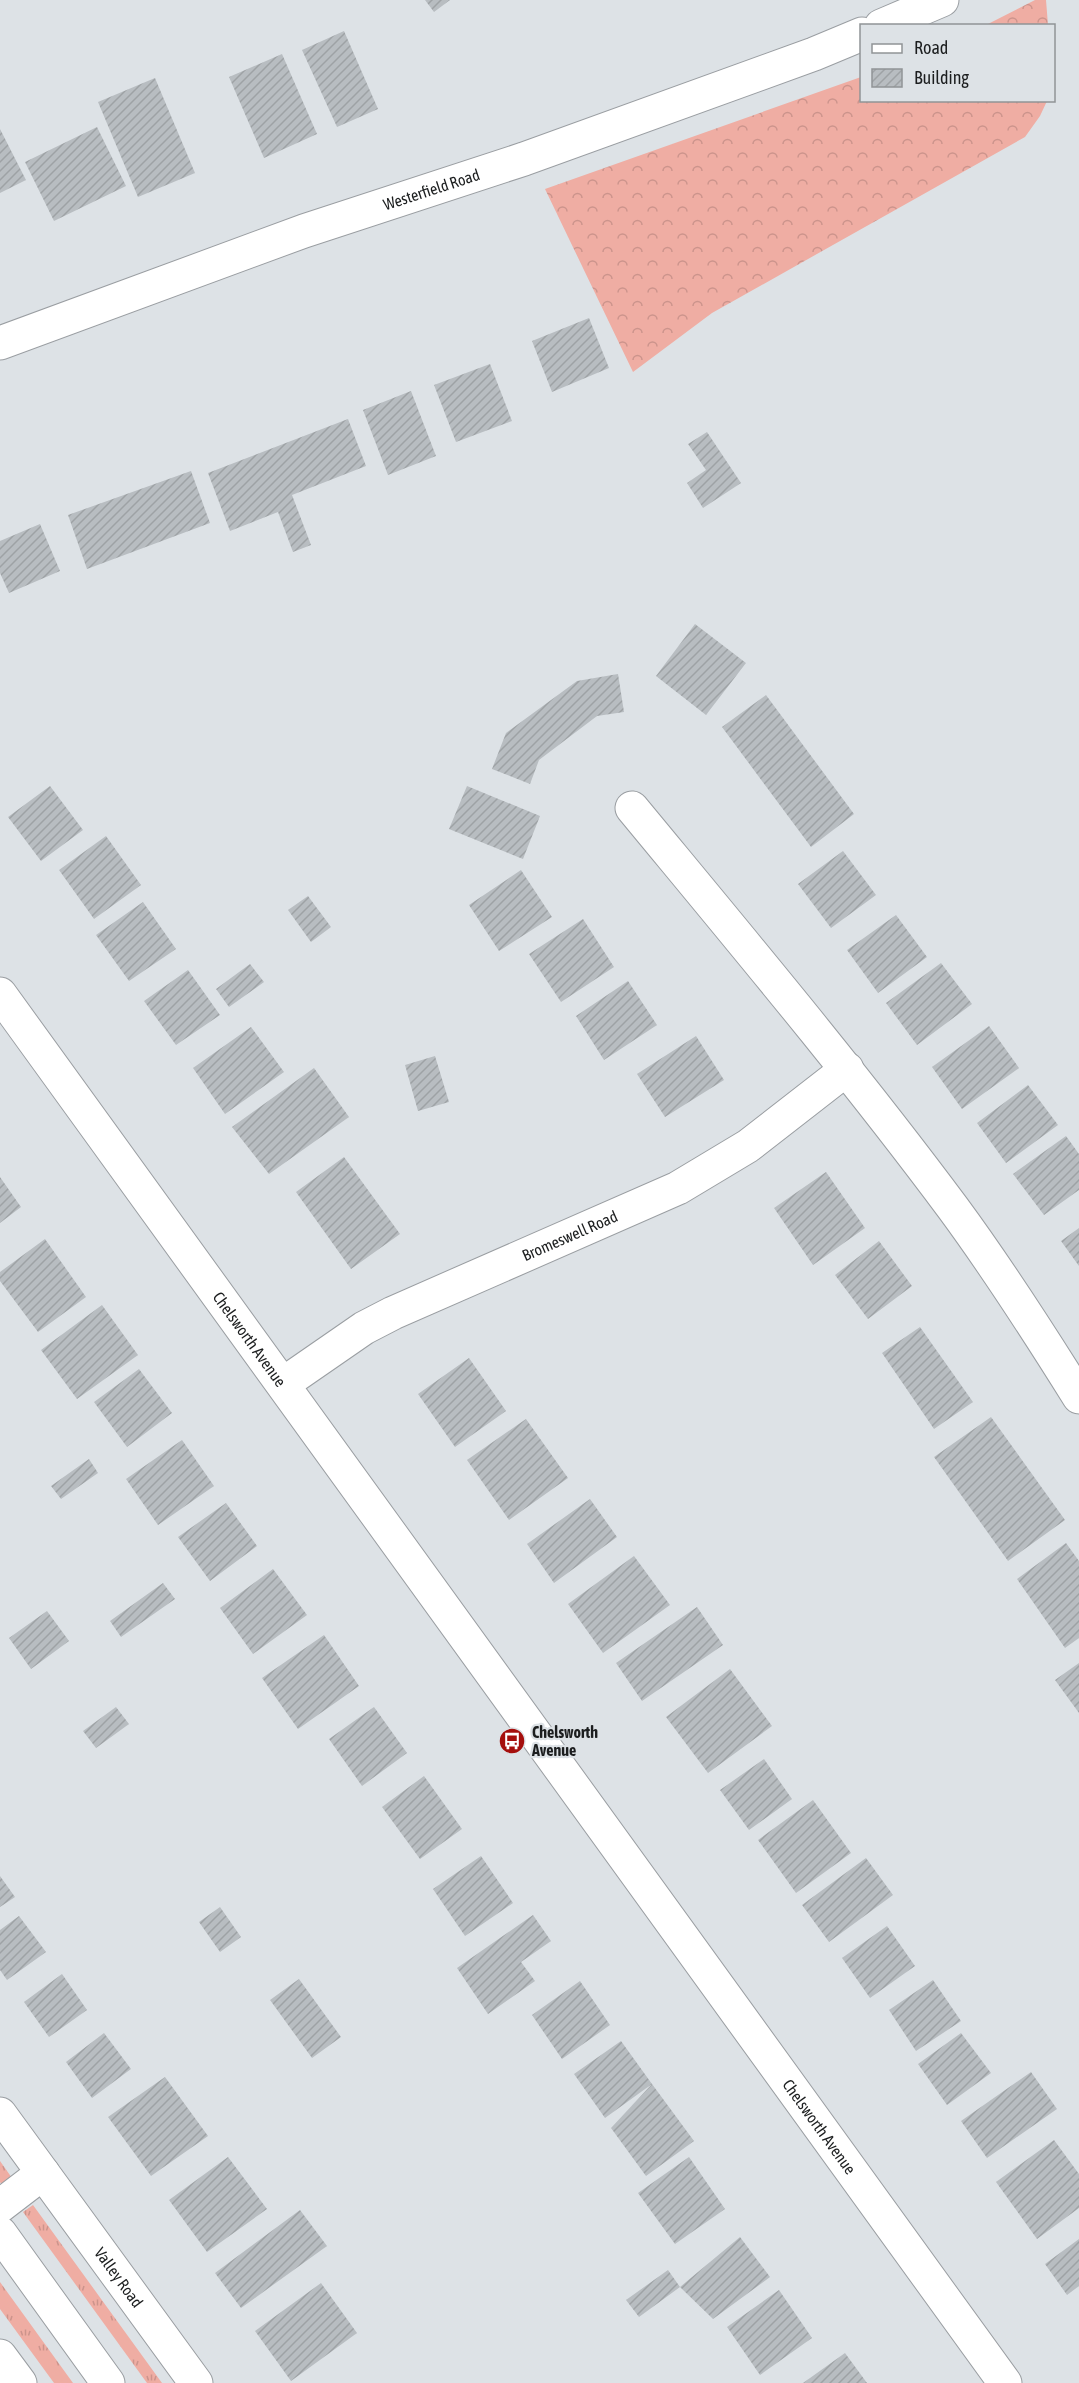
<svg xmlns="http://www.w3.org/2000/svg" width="1079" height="2383" font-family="'Asap Condensed',sans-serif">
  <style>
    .grass { fill: url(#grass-tufts) }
    .forest { fill: url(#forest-crowns) }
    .building { fill: url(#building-hatch) }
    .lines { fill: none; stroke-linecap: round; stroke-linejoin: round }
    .minor-casing { stroke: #9a9ea2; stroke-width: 35 }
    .major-casing { stroke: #9a9ea2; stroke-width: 35 }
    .minor { stroke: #fff; stroke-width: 33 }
    .major { stroke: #fff; stroke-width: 33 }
    .labels { text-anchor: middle; stroke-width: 4.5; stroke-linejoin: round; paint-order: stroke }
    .street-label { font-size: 16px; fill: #1c1e1f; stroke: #dde2e6 }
    .poi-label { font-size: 16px; font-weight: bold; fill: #1c1e1f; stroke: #dde2e6; text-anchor: start }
  </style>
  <defs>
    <pattern id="grass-tufts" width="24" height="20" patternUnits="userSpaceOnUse" patternTransform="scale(1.5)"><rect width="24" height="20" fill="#efada3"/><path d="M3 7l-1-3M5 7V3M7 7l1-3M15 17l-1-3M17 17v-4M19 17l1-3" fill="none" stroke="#cc948c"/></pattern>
    <pattern id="forest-crowns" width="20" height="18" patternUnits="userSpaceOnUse" patternTransform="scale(1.5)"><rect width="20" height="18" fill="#efada3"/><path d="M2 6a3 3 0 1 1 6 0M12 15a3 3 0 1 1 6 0" fill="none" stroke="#cc948c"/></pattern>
    <pattern id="building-hatch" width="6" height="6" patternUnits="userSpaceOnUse" patternTransform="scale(1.5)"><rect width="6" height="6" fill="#b8bdc1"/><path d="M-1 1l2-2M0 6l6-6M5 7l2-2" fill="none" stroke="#9ea2a5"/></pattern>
  </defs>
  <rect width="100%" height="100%" fill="#dde2e6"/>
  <path class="grass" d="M0,2161L12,2178L2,2185L0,2182Z
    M33,2205L162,2383H147L23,2212Z
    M0,2282L73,2383H54L0,2309Z"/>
  <path class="forest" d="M1035,0H1046L1048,25H986Z
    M861,77L862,100L1047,101L1040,116L1025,137L712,313L633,372L545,189Z"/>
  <path class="building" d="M425,0H450L434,12Z
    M344,31L378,109L337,127L302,50Z
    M282,54L317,134L264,158L229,77Z
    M155,78L195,173L138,197L98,102Z
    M97,127L126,186L54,221L25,162Z
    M0,129L26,180L0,193Z
    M589,318L609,368L552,392L532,341Z
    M490,364L512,421L456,442L434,385Z
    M411,391L436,456L388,475L363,410Z
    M348,419L366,466L292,495L311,545L293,552L278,512L230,531L208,473Z
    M707,432L741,483L703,508L687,483L706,470L688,444Z
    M191,471L210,523L87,569L68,515Z
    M40,524L60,571L9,593L0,573V541Z
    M695,624L746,663L706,715L656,676Z
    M618,674L624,712L597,716L539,760L530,784L492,769L506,733L577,681Z
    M766,695L854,814L811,847L722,727Z
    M50,786L83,830L41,861L8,817Z
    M467,786L540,816L523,859L449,829Z
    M106,836L141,885L94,919L59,870Z
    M843,851L876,895L831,928L798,884Z
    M521,870L552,917L499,951L469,905Z
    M308,896L331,927L311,942L288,910Z
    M143,902L176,949L129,981L96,935Z
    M896,915L927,957L878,993L847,950Z
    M583,919L614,967L561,1002L529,954Z
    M941,963L972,1004L917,1045L886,1003Z
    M250,964L264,982L229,1007L216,989Z
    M188,970L220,1015L176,1045L144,1001Z
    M628,981L657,1025L604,1060L576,1016Z
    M989,1026L1019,1068L962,1109L932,1067Z
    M251,1027L284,1072L225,1114L193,1068Z
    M696,1036L724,1080L665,1117L637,1074Z
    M435,1056L449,1102L418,1111L405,1065Z
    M314,1068L349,1117L269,1174L232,1127Z
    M1028,1085L1058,1125L1006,1163L977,1123Z
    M1066,1136L1079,1154V1190L1044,1215L1013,1174Z
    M344,1157L400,1234L351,1269L296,1192Z
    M826,1172L865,1228L813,1265L774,1208Z
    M0,1177L21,1207L0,1223Z
    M1079,1228V1266L1061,1241Z
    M45,1239L86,1297L38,1332L0,1281V1272Z
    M879,1241L912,1286L868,1319L835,1275Z
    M102,1305L138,1355L77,1399L41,1350Z
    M920,1327L973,1402L934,1429L882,1353Z
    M469,1358L506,1411L455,1447L418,1394Z
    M139,1369L172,1413L127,1447L94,1402Z
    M991,1417L1065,1520L1008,1561L934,1457Z
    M526,1419L568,1478L509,1520L467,1460Z
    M182,1440L214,1486L158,1525L126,1479Z
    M89,1459L98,1473L61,1499L51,1486Z
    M590,1499L617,1537L554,1583L527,1544Z
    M226,1503L257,1546L210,1581L178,1537Z
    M1066,1543L1079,1561V1638L1065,1648L1017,1579Z
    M634,1556L670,1605L603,1653L568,1604Z
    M273,1569L307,1615L253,1654L220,1608Z
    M163,1583L175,1599L121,1637L110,1621Z
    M697,1607L723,1645L642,1701L616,1663Z
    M47,1611L69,1641L31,1669L9,1638Z
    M324,1635L359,1686L298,1729L262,1678Z
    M1079,1663V1713L1055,1680Z
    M730,1669L772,1726L708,1773L666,1717Z
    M116,1707L129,1724L96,1748L83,1731Z
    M374,1707L407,1753L362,1786L329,1739Z
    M764,1759L792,1799L749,1830L720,1790Z
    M424,1776L462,1829L420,1859L382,1807Z
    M813,1800L851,1853L796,1893L758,1840Z
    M481,1856L513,1903L465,1936L433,1889Z
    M866,1858L893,1895L829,1942L802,1905Z
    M0,1876L15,1897L0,1907Z
    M220,1907L241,1937L220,1952L199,1922Z
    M533,1915L551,1941L521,1962L535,1981L488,2014L457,1968Z
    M19,1916L46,1952L7,1980L0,1970V1930Z
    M887,1926L915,1966L870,1998L842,1958Z
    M62,1974L87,2010L49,2037L24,2002Z
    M299,1979L341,2037L312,2058L270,2000Z
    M933,1980L961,2021L916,2051L889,2010Z
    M580,1981L610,2025L562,2059L532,2015Z
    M104,2033L131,2069L92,2098L66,2062Z
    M961,2033L991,2073L947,2105L918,2064Z
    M621,2041L652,2084L605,2118L574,2074Z
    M1031,2072L1057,2109L987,2158L961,2121Z
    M165,2077L208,2136L151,2176L108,2117Z
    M652,2084L694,2141L646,2176L611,2128Z
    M1054,2140L1079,2174V2208L1037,2239L996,2182Z
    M228,2157L267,2209L207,2252L169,2200Z
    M689,2157L725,2209L675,2244L638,2193Z
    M300,2210L327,2246L241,2308L215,2273Z
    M740,2237L770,2277L713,2319L680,2287Z
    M1079,2239V2286L1067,2295L1045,2264Z
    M668,2270L680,2287L639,2317L626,2300Z
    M321,2283L357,2333L291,2381L255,2331Z
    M779,2290L812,2338L760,2375L727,2327Z
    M845,2353L867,2383H803Z"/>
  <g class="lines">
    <defs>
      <g id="minor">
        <path d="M632,808C741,940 851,1071 953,1208C998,1269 1039,1333 1079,1397"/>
        <path id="s1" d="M0,994L1005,2383"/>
        <path id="s2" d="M283,1384L364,1328L393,1313L678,1188L748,1146L847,1069"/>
        <path id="s3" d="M0,2114L196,2383"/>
        <path d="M0,2206L43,2173"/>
        <path d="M0,2356L20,2383"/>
      </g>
      <g id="major">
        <path d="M881,26L942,0"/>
        <path id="s4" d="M0,343L304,231L524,159L814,54L862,34"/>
        <path d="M0,2233L108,2383"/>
      </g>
    </defs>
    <use href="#minor" class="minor-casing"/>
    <use href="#major" class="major-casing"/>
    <use href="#minor" class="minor"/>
    <use href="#major" class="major"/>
  </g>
  <defs>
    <symbol id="bus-disc" viewBox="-11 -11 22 22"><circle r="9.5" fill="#a50f0d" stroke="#dde2e6"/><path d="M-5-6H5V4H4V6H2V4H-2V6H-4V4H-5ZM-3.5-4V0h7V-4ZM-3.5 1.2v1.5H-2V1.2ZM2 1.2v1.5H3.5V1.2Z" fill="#fff"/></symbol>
  </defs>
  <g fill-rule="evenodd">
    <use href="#bus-disc" x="497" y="1726" width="30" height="30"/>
  </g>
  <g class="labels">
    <g class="street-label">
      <text dy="6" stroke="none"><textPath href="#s4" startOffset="458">Westerfield Road</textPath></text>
      <text dy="6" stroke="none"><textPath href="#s2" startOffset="324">Bromeswell Road</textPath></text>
      <text dy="6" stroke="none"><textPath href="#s1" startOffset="426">Chelsworth Avenue</textPath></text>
      <text dy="6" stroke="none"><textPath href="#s1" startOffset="1398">Chelsworth Avenue</textPath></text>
      <text dy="6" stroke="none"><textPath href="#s3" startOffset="202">Valley Road</textPath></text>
    </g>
    <g class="poi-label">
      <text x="532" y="1738">Chelsworth<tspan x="532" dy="18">Avenue</tspan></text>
    </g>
  </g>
  <rect x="860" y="24" width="195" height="78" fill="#dde2e6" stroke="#909496" stroke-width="1.5"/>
  <rect x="872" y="44" width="30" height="9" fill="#ffffff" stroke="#909496" stroke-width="1.5"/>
  <text x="914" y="54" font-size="18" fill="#1c1e1f">Road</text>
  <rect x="872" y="69" width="30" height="18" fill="url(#building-hatch)" stroke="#909496" stroke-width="1.5"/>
  <text x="914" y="84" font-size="18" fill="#1c1e1f">Building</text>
</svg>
